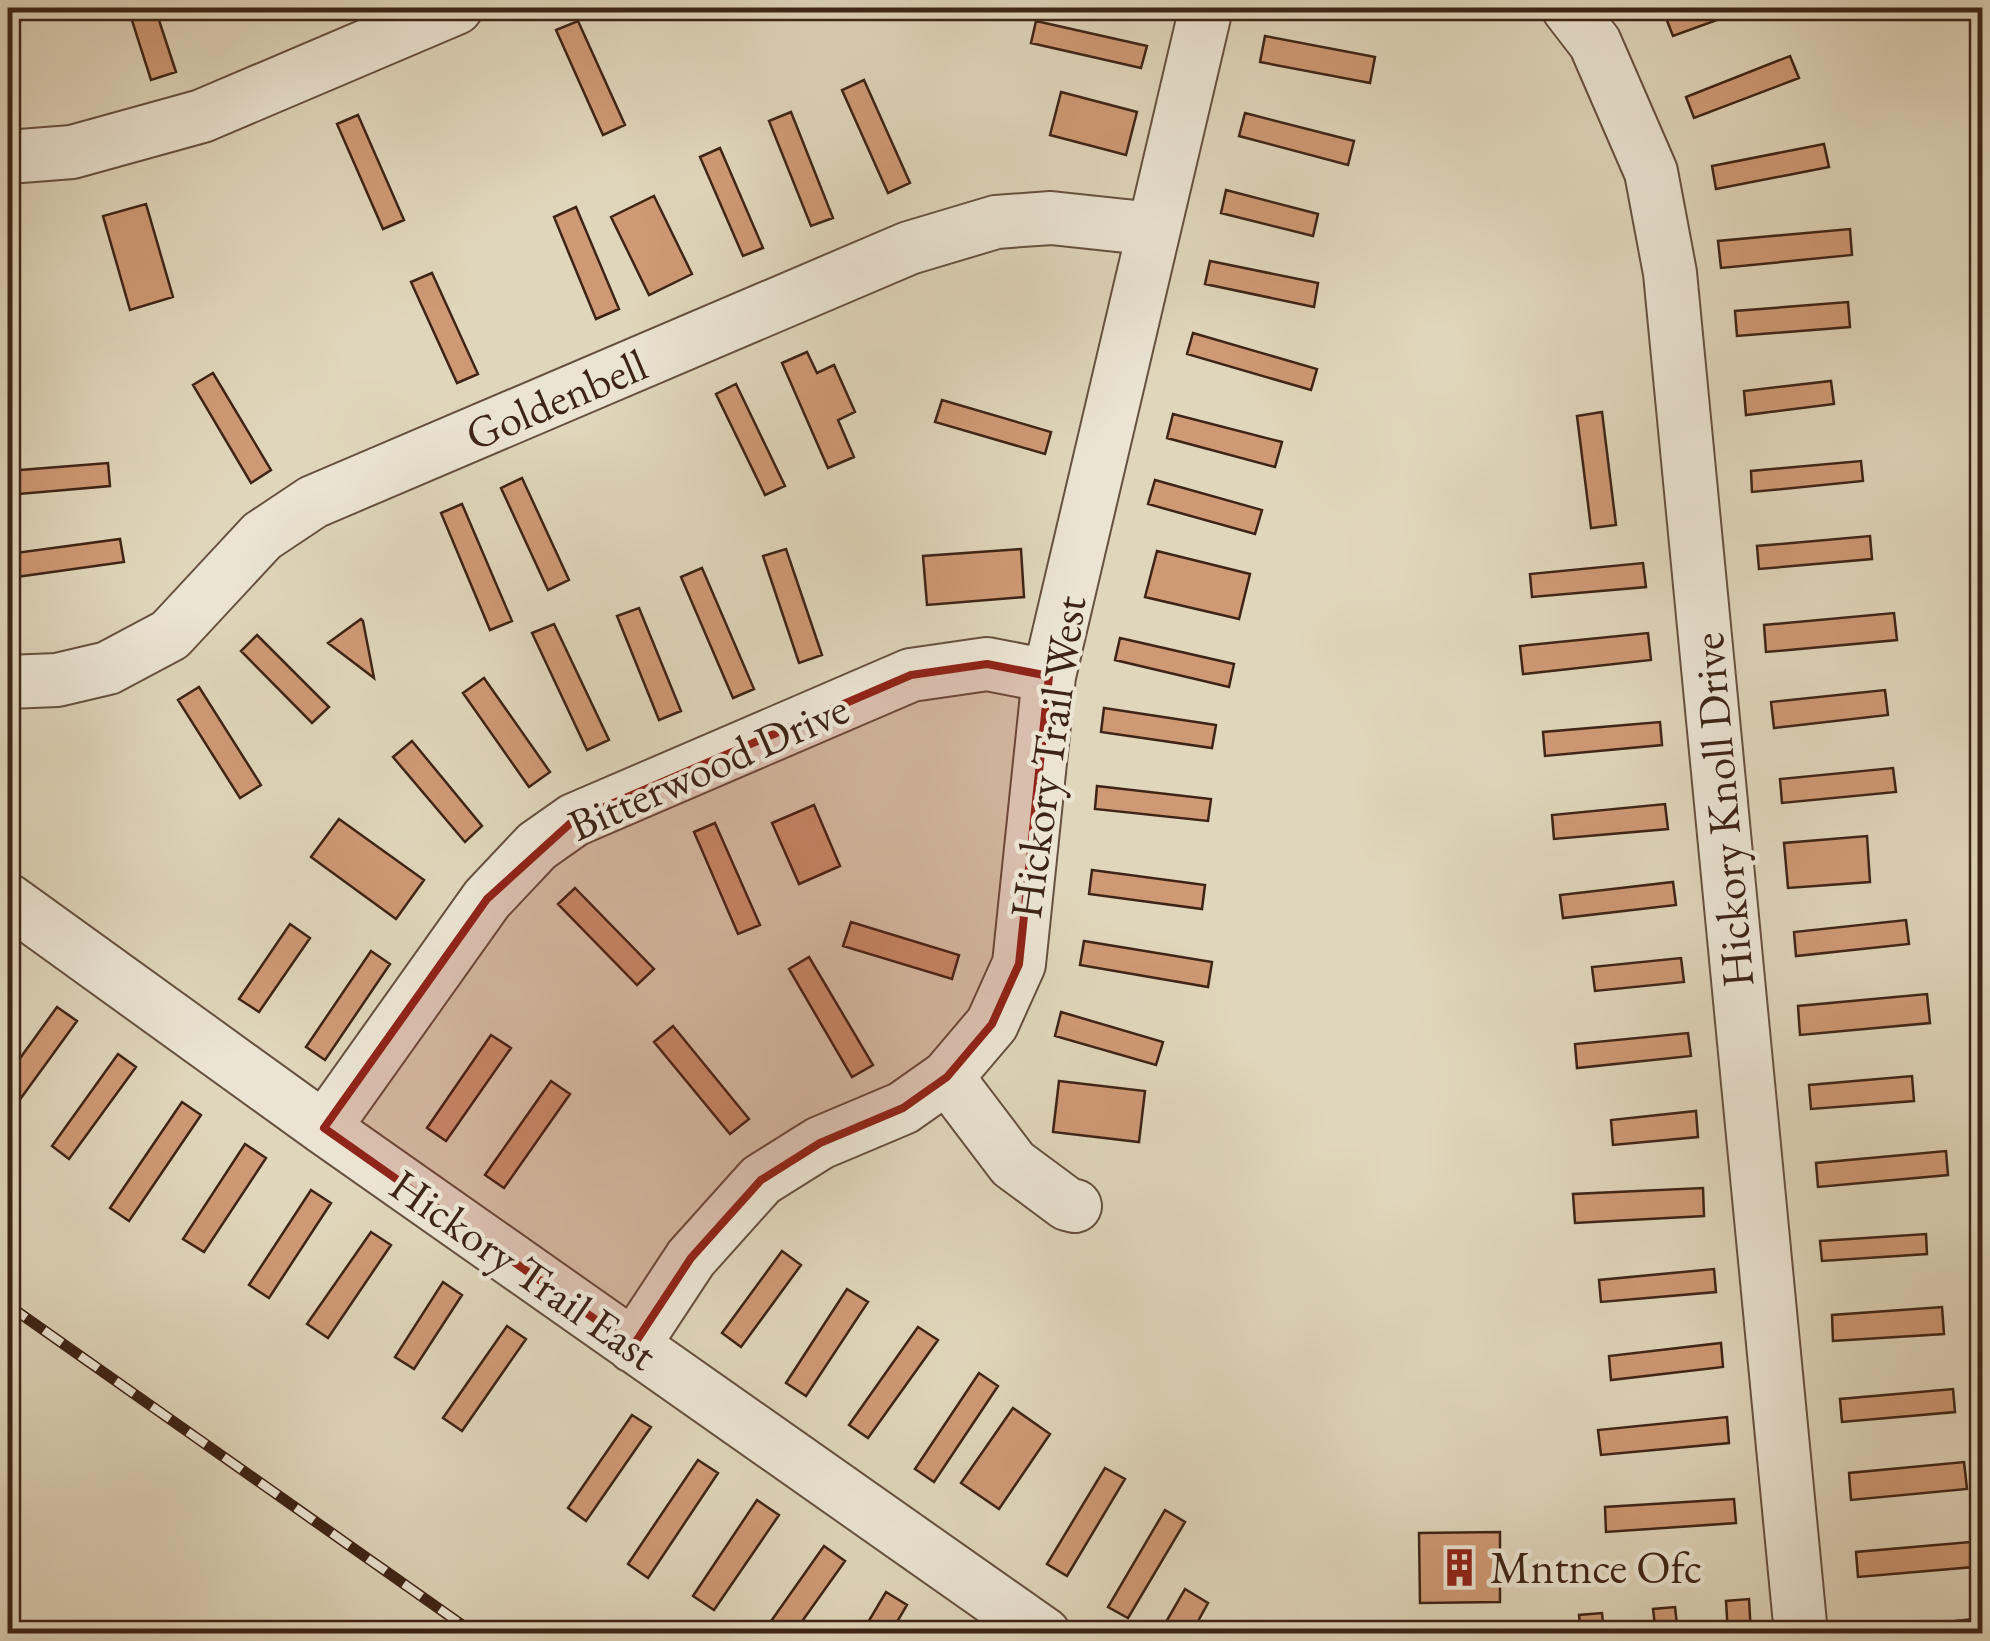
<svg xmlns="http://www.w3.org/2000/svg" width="1990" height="1641" font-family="'EB Garamond',serif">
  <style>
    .building { fill: #cf9975; stroke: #3e2416; stroke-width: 2.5 }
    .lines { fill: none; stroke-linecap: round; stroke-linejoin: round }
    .minor-casing { stroke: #66503f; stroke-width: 56 }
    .minor { stroke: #ebe4d3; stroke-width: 52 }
    .rail-casing { stroke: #3e2416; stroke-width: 11 }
    .rail { stroke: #ebe4d3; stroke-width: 8; stroke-dasharray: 22; stroke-linecap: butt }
    .marked { fill: #8f2418; fill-opacity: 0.2; stroke: #8f2418; stroke-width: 8; stroke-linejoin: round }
    .labels { text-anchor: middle; stroke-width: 9; stroke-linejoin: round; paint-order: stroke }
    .street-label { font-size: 45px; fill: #3e2416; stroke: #ebe4d3 }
    .poi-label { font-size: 45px; fill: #3e2416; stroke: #ebe4d3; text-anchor: start }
  </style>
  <rect width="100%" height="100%" fill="#e0d6bb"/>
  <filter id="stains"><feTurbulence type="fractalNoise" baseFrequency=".002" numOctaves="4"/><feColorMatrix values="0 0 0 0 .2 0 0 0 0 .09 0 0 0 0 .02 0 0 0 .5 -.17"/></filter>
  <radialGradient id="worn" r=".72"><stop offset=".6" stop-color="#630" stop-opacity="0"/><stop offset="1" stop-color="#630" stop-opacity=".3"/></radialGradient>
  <path class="building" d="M128,8H155L176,72L151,80Z
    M1677,8H1750L1673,36L1664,13Z
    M578,21L625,125L603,135L556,30Z
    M1036,21L1147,46L1141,68L1031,43Z
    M1265,36L1375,57L1370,83L1260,62Z
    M1790,56L1799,78L1694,118L1686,97Z
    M864,80L910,183L888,193L842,90Z
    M1061,92L1137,112L1126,155L1050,135Z
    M791,112L833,218L811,226L769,121Z
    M1245,113L1354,141L1348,165L1239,136Z
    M358,115L404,220L383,229L337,124Z
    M1824,144L1829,167L1716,189L1712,166Z
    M720,148L763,248L743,256L700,157Z
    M1226,190L1318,214L1313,236L1221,213Z
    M654,196L692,274L649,295L611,217Z
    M146,204L173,297L130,310L103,216Z
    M576,207L619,309L596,319L554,217Z
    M1850,229L1852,255L1721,268L1718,241Z
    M1210,261L1318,283L1314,307L1205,284Z
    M432,273L478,374L457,383L411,282Z
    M1848,302L1850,327L1737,336L1735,311Z
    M1193,333L1317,369L1311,390L1187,354Z
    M807,352L817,373L834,365L855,412L838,420L854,457L828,468L782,363Z
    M213,373L271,470L251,483L193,385Z
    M1831,381L1834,404L1746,415L1744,391Z
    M736,384L785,486L765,495L716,394Z
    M942,400L1051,432L1045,454L935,422Z
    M1602,412L1616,525L1591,528L1577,416Z
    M1173,414L1282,442L1275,467L1167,438Z
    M1861,461L1863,481L1752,492L1751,471Z
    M108,463L110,486L8,495V471Z
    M522,478L569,580L548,590L501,488Z
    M1155,480L1262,510L1255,534L1148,504Z
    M462,504L512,621L490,630L441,513Z
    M1870,536L1872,559L1759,569L1757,546Z
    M120,539L124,562L9,578L8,554Z
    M786,549L822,655L799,663L763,556Z
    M1021,549L1024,597L927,605L923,556Z
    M1157,551L1250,574L1239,619L1145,597Z
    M1643,563L1646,587L1532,597L1530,574Z
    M702,568L754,689L733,698L681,577Z
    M639,608L681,711L659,720L617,616Z
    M1894,613L1897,640L1766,652L1764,625Z
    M361,619L363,621L374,678L328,643Z
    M554,624L609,740L587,750L532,633Z
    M1648,633L1651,660L1523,674L1520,646Z
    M257,635L329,707L312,723L241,651Z
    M1120,638L1234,664L1229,687L1115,660Z
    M484,678L550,772L529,787L463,693Z
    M199,687L261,785L240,798L178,700Z
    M1885,690L1888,715L1774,728L1771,702Z
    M1104,708L1216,725L1212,748L1101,732Z
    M1660,722L1662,745L1545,756L1543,732Z
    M412,741L482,826L465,842L393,757Z
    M1893,768L1896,792L1782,803L1780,779Z
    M1097,786L1211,799L1208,821L1095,809Z
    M1665,804L1668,829L1554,839L1552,815Z
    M814,805L840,866L799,884L772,823Z
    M339,819L424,880L396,919L311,857Z
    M715,823L760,925L738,934L694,832Z
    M1867,836L1870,882L1788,888L1784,843Z
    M1092,870L1205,885L1202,909L1089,894Z
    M1673,882L1676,905L1563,918L1560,895Z
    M575,888L654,969L637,985L558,904Z
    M1906,920L1909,944L1796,956L1794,932Z
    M851,922L959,955L952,979L843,946Z
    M290,924L310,938L259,1012L239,999Z
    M1084,941L1212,962L1208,987L1080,965Z
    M371,951L390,964L325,1060L306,1047Z
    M809,957L873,1065L852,1077L789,969Z
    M1681,958L1684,982L1595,991L1592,967Z
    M1927,994L1930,1023L1800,1035L1798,1006Z
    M57,1007L77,1021L8,1116V1075Z
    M1061,1012L1163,1042L1156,1065L1055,1036Z
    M673,1026L749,1119L730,1134L654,1042Z
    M1688,1033L1691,1056L1577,1068L1575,1044Z
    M491,1035L511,1048L446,1141L427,1128Z
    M118,1054L136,1067L69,1159L52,1146Z
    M1912,1076L1914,1101L1811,1109L1809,1085Z
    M551,1081L570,1094L504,1188L485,1175Z
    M1059,1081L1145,1091L1139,1142L1053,1132Z
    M182,1102L201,1115L129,1221L110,1208Z
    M1696,1111L1698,1137L1613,1145L1611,1120Z
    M245,1144L266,1158L204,1252L183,1239Z
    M1946,1151L1948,1175L1818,1187L1816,1163Z
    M1703,1188L1704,1216L1575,1223L1573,1194Z
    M311,1190L331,1203L269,1298L249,1285Z
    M371,1232L391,1245L328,1338L307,1324Z
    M1926,1234L1927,1254L1822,1261L1820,1241Z
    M782,1251L801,1265L741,1347L722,1333Z
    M1714,1269L1716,1292L1601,1302L1599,1280Z
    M443,1282L462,1295L414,1369L395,1357Z
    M847,1289L868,1302L806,1396L786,1383Z
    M1942,1307L1944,1334L1833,1341L1832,1315Z
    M507,1326L526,1339L462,1431L443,1418Z
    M918,1327L938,1340L868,1438L849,1425Z
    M1721,1343L1723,1367L1611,1380L1609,1356Z
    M979,1373L998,1386L934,1482L915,1469Z
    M1953,1389L1955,1412L1842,1422L1840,1399Z
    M1013,1408L1050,1434L999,1509L961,1483Z
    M632,1415L651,1427L586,1521L568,1508Z
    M1727,1417L1729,1443L1601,1455L1598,1430Z
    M698,1460L718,1473L648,1578L628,1564Z
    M1964,1462L1967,1489L1851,1500L1849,1473Z
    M1105,1468L1125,1479L1067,1576L1047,1564Z
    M1734,1499L1736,1523L1606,1532L1605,1507Z
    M757,1500L779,1515L714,1610L693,1596Z
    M1165,1510L1185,1522L1128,1618L1108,1607Z
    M1500,1532V1602L1420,1603L1419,1533Z
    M1970,1542L1973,1567L1858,1577L1856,1552Z
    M824,1546L845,1561L793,1634H762Z
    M1185,1589L1208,1603L1191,1634H1159Z
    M886,1592L907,1605L890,1634H861Z
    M1749,1599L1751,1634H1728L1726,1601Z
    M1675,1607L1678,1634H1656L1653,1609Z
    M1602,1613L1604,1634H1581L1579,1615Z
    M1975,1619L1976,1634H1861V1631Z"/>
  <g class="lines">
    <defs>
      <path id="minor" d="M1568,8L1595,43L1651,172L1670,273L1801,1634
        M8,157L72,152L202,116L456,8
        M8,682L57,680L108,668L170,635L262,536L313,502L909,248L996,222L1051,218L1154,229
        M8,900L324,1128L1044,1634
        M947,1077L1013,1164L1067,1204L1075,1206
        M324,1128L487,899L537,846L574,820L911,675L987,664L1049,676
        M633,1346L691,1258L761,1180L820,1143L903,1108L947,1077L992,1024L1019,964L1049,676L1206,8"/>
    </defs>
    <use href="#minor" class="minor-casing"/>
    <use href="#minor" class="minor"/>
    <defs>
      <path id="rail" d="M8,1305L475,1634"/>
    </defs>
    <use href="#rail" class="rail-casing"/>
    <use href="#rail" class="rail"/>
  </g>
  <path class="marked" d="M987,664L1049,676L1019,964L992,1024L947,1077L903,1108L820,1143L761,1180L691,1258L633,1346L324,1128L487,899L574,820L911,675Z"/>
  <defs>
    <symbol id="building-bare" viewBox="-9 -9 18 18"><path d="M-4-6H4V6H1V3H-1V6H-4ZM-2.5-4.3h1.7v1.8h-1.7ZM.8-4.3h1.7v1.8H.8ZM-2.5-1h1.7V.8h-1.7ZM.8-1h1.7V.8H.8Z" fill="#8f2418" stroke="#ebe4d3" stroke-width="2.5" paint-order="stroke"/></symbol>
  </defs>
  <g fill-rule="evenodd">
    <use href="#building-bare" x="1432" y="1540" width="55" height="55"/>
  </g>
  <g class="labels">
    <g class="street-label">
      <text transform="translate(556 399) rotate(-23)" y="16">Goldenbell</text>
      <text transform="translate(1047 757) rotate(-82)" y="16">Hickory Trail West</text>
      <text transform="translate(708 766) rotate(-24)" y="16">Bitterwood Drive</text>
      <text transform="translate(1722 810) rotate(-95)" y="16">Hickory Knoll Drive</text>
      <text transform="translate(524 1269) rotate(35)" y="16">Hickory Trail East</text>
    </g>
    <g class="poi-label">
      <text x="1490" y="1583">Mntnce Ofc</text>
    </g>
  </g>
  <rect width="1990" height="1641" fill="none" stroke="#e0d6bb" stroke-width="40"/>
  <rect x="10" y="10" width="1970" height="1621" fill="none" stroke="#3e2416" stroke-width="5"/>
  <rect x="20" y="20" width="1950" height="1601" fill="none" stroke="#3e2416" stroke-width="2.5"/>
  <rect width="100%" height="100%" filter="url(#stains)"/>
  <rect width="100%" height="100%" fill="url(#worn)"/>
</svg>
